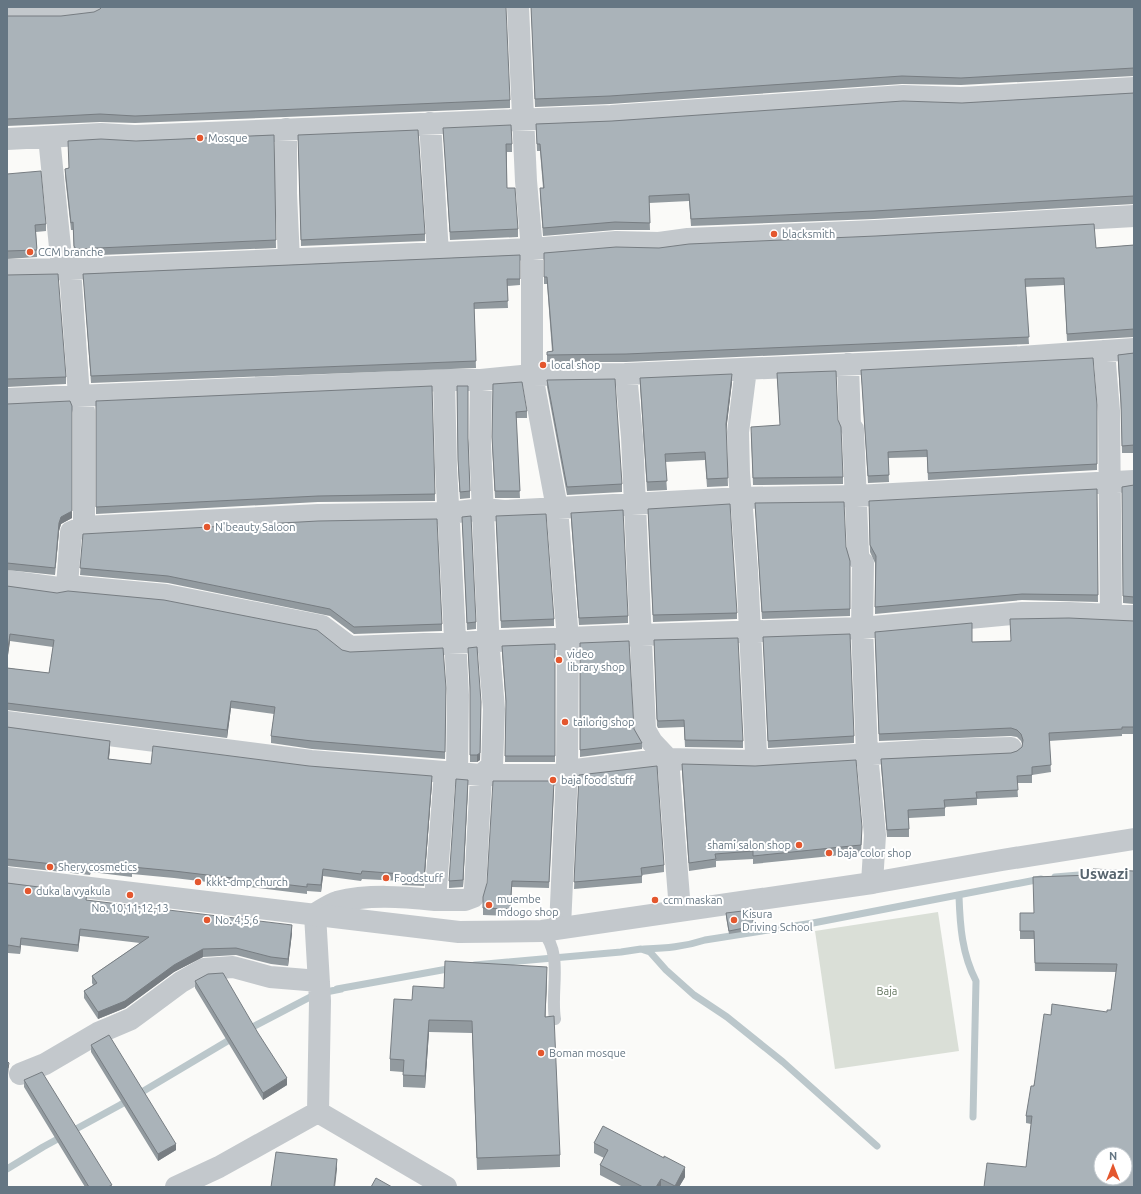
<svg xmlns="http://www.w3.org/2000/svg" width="1141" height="1194" font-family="Ubuntu,sans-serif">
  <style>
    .green { fill: #dadfd7 }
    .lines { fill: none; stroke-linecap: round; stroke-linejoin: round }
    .stream { stroke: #bbc7cb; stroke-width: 7 }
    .service { stroke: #c3c8cc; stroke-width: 12 }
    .minor { stroke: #c3c8cc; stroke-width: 22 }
    .tertiary { stroke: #c3c8cc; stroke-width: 22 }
    .wall { fill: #929a9f }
    .shaded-wall { fill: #777d82 }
    .building { fill: #aab3b9; stroke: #777d82; fill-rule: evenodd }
    .poi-dot { fill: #e4572e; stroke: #fff; stroke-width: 1.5 }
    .labels { text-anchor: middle; stroke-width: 4; stroke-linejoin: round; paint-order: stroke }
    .poi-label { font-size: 11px; fill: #657683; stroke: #fff; text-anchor: start }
    .park-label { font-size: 11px; fill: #687a64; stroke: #fff }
    .district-label { font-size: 15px; font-weight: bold; fill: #57646e; stroke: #fff }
  </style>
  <rect width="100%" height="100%" fill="#fafaf8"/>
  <path class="green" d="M938,912L959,1051L835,1069L815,931Z"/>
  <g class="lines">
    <path class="stream" d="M1055,877L1091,874
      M959,896C960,926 962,954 976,981L973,1117
      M644,949C666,948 684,947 705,940L813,923L1041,879
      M475,965L621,952L641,949L650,952L666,970L694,995L727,1017L783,1062L877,1146
      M337,989L453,968
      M245,1031L316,994L341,989
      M7,1169L43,1147L120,1105L236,1036"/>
    <path class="service" d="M542,931C564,954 550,990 555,1019"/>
    <path class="minor" d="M518,7L526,181L532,249V375L557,508L568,639L567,771L560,927
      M7,11H61L92,7
      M430,123L438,254
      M286,129V193L289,260
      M49,137L61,257L70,269L79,396L84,411V527
      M7,139L101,134L135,136L611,116L903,96L961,98L1134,88
      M7,270L70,269L532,249L616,242L659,243L688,239L875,231L1134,216
      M1104,351L1109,411L1111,615
      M848,364L850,426L853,429L858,553L859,559L863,563L862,628L867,754L875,835L872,883
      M746,369L738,432L739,473L747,570L756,753L754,761
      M626,374L632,437L645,730L652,742L668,759L680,910
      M444,380L446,467L458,695L457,773
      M7,399L444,380H481L532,375L626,374L1021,357L1134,349
      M1134,481L856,496L741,498L504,511L483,509L449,513L318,515L84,527L71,532L67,586L166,595L322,626L350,647L641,635L862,628L1022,613H1069L1134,616
      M7,581L59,588L67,586
      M7,722L311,761L481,775H557L567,771L668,759L754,761L940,750L1011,748
      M435,900H465L473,897L475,889L481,775L492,766L494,709L489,651L480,444L481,380
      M20,1074L45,1064L98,1033L131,1019L181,982L204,969L233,967L270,977L319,981
      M318,1112L320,1001L315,914C322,910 330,904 337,902C369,894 403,897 435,900L445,772
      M318,1112L446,1187
      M176,1187L219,1167L318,1112"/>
    <path class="tertiary" d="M7,878L459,932L542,931L872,883L1002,860L1134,839"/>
  </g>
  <path class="wall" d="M531,7H1134V76L961,85L902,84L610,104L535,107Z
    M7,16L510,100V108L135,123L100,122L7,126Z
    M1134,93V204L874,219L691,226L689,201L649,203L650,230H615L543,236L540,195V188H543L540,151H537L536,124L612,121L962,103Z
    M443,128L512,144V152H507V188L518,229V237L450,240Z
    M274,135L276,248L76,256L74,254L73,230H71L65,176V169L68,168L136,141Z
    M298,135L425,234V241L301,246Z
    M7,174L46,224V231L36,232L37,250V257L7,259Z
    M1134,245V337L1067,341L1064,285L1025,287L1029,344L626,362H547V352L552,351L547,284H544V253L659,248H1096Z
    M520,255V285L507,286L508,308L474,309L476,368L91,383L83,274Z
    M7,275L66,377V384L7,387Z
    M1134,353V453H1122L1121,410L1118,363V355Z
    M861,370L1097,405V470L928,480L927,457L888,458L889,482L868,483Z
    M777,373L838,420L843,477V484L753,485L751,433L780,425Z
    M640,378L732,382L726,430L728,486L707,487L705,460L665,462L667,490L647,491L640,386Z
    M547,380L622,484V492L567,495L547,387Z
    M493,384L527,411V418H516L520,498H495L492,444Z
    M457,386L468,439L470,491V498L460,499L458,467Z
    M96,401L435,494V501L318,502L96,514Z
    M7,404L72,518L61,524L59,531L55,575L7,570Z
    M1134,485V604L1123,603L1122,487Z
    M1097,489L1098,602L1022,600L875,614V563L870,552L869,508Z
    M755,503L846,547L850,561V616L762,619Z
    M648,509L737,613V619L653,622Z
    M571,513L628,616V623L579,625L571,520Z
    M462,517L476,622V629L467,630Z
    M496,523L554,619V626L501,628Z
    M83,534L442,624V631L354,634L330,616L168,583L80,575Z
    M7,586L342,650L446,688L445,759L312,749L271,743V736L274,714L231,708L227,738L7,710V668L49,673L53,647L10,641L7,662Z
    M1134,621V734H1122V736L1049,741L1051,772L1032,775V783H1017L1018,797L977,799V805L945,807V816L909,818V837H887L881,766V759L1011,753L1017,751L1022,747V744L1021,741L1017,737L1011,736L879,741L875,639L972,642L1011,641Z
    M763,637L854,736V743L768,748Z
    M654,640L743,741V748L685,747L684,727L658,728L657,726Z
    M580,643L642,743V749L580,757Z
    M555,644V762H505L506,706L502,653V646Z
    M468,648L481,709L480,760L477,762H470V693Z
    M7,727L110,748L109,759L151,764L432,783L424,886L402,885V881L362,879L361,881L323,876L321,892L307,891V894L174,878L132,874V877L91,872L90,875L7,866Z
    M682,764L862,835L861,853L753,864V859L716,861V867L689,871L682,772Z
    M579,775L664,865V872L642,875V883L574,889Z
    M468,786L463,887L449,888V881Z
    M554,788L549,888L512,887L510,916L483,915V897Z
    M1134,871V1187L1026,1167L1031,1124L1026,1123V1116L1051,1015L1107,1012L1111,1010L1116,972L1035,971L1034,939H1020V913H1034L1093,875Z
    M7,883L87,900L292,933L288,966L271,964L236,955L203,957L174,972L125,1008L98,1019L84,998V991L93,985L92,983V976L140,943L80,936L78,952L21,945L20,954L8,953L7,958Z
    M726,913L754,926V930L729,934L726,917Z
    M547,979L545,1017L560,1155V1167L477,1170L472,1033L429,1032L425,1088L403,1087V1072L390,1071V1059L412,1000L444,988Z
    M195,981L287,1085L263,1100L195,988Z
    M91,1045L176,1150L158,1161L91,1052Z
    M24,1080L112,1187H85L24,1087Z
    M594,1143L664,1158L685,1177L679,1187H623L600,1175V1165L604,1158L594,1153Z"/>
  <path class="shaded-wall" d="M732,374V382L726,432V424Z
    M72,511V518L61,524L59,531L55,575L59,523L61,517Z
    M10,634V641L7,662V655Z
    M231,701V708L227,738V730Z
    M481,709L480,760L477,762V755Z
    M110,741V748L108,766V759Z
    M432,776V783L424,886V879Z
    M468,780V786L463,887V880Z
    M323,869V876L321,892V885Z
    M292,925V933L288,966V959Z
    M80,929V936L78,952V945Z
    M21,938V945L20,954V947Z
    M203,949V957L174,972L125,1008L98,1019V1012L174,965Z
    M547,967V979L545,1029V1017Z
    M429,1020V1032L425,1088V1076Z
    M9,1063L8,1075L7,1076V1069Z
    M287,1078V1085L263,1100V1093Z
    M176,1144V1150L158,1161V1154Z
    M337,1159V1169L335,1187H334Z
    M685,1167V1177L679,1187H675V1186Z
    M661,1179V1187H656Z"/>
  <path class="building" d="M102,7H506L510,100L135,116L100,114L7,119V16H61L94,12L100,9Z
    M531,7H1134V68L961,78L902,76L610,96L535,99Z
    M1134,93V196L874,211L691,219L689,194L649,196L650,223L615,222L543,228L540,188H544L540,144H537L536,124L612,121L903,101L962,103Z
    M511,125L512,144H506L507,188H515L518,229L450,232L443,128Z
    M418,130L425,234L301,240L298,135Z
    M274,135L276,240L76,249L74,246L73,222L71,223L65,169L69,168L68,141L101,139L136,141Z
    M41,171L46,224L35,225L37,250L7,251V174Z
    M1094,224L1096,248L1134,245V329L1067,334L1064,278L1025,279L1029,337L626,354L547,355V352L553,351L547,277H544V253L616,247L659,248L689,244L876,236Z
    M520,255V279H507L508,301L474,303L476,361L91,376L83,274Z
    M58,274L66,377L7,379V275Z
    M1134,353V445L1122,446L1121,403L1118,355Z
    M1093,358L1097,405V464L928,473L927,450L888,452L889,475L868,476L861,370Z
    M836,371L838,420L841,427L843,477L753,478L751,427L780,425L777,373Z
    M732,374L726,424L728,478L707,479L705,452L665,454L667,481L647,482L640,378Z
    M615,379L622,484L567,487L547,380Z
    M522,382L527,411L516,412L520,491H495L492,437L493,384Z
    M432,386L435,494L318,496L96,507V401Z
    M457,386H468V438L470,491L460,492L458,460Z
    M70,401L72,406V511L61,517L59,523L55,568L7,563V404Z
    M1134,485V597L1123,596L1122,487Z
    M1097,489L1098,595L1022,594L875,607L876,556L870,545L869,501Z
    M844,502L846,547L850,561V609L762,612L755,503Z
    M730,504L737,613L653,615L648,509Z
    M623,510L628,616L579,618L571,513Z
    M546,514L554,619L501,621L496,516Z
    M471,516L476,622L467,623L462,517Z
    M437,519L442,624L354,627L330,609L168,576L80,568L83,534L318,521Z
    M7,586L57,593L68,591L164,600L317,630L342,650L350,652L443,648L446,688L445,752L312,741L271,736L275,707L231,701L227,730L7,703V668L49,673L54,640L10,634L7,655Z
    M1069,618L1134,621V727H1122V729L1049,733L1051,765L1032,767V775L1017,776L1018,790L976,792L977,798L944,800L945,808L908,810L909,829L887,830L881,759L1011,753L1017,751L1022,747L1023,740L1021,734L1017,730L1011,728L879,734L875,632L972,623V642L1011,641L1010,619Z
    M850,634L854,736L768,741L763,637Z
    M738,638L743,741L685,740L684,720L658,721L657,719L654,640Z
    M629,641L634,729L642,743L580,750V643Z
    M555,644V756H505L506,701L502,646Z
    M477,647L481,702L480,753L477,755H470V687L468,648Z
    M7,727L110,741L108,759L151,764L153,746L309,766L432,776L424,879L402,878V874L362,871L361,874L323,869L321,885L307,884V887L174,871L132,867V870L91,864L90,868L7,859Z
    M856,760L862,827L861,845L753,856V851L715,854L716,859L689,863L682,764L755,766Z
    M657,766L664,865L641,868L642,876L574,882L579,775Z
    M456,779L468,780L463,880L449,881Z
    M493,781H554L549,882L512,881L510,909L483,908V897L487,883Z
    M1134,862V1187H984L987,1163L1026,1167L1032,1116H1026L1031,1086H1034L1044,1014L1051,1015L1052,1004L1107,1012V1010H1111L1117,964L1035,963L1034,931H1020V913H1034L1033,877L1093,875V869L1134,871ZM1101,1154H1125V1178H1101Z
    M7,883L87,893L86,900L292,925L288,959L271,957L236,948L203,949L174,965L125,1001L98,1012L84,991L97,983L92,976L149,937L80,929L78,945L21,938L20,947L8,945L7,951Z
    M751,910L754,926L729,931L726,913Z
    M445,961L547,967L545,1017L554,1016L560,1155L477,1158L472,1021L429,1020L425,1076L403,1075L404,1060L390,1059L394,999L412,1000L413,986L444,988Z
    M223,973L258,1033L287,1078L263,1093L195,981L208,974Z
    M109,1035L176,1144L158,1154L91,1045Z
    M7,1061L9,1063L8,1068L7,1069Z
    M42,1072L112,1185L108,1187H89L24,1080Z
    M603,1126L664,1158V1156L685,1167L675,1186L661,1179L656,1187H643L600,1165L608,1150L594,1143Z
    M276,1152L337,1159L334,1187H271Z
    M376,1178L392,1187H371Z"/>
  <g class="poi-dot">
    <circle cx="200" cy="138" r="4"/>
    <circle cx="774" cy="234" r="4"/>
    <circle cx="30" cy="252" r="4"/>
    <circle cx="543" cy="365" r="4"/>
    <circle cx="207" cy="527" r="4"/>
    <circle cx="559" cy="660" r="4"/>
    <circle cx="565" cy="722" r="4"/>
    <circle cx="553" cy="780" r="4"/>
    <circle cx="799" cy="845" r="4"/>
    <circle cx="829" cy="853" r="4"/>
    <circle cx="50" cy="867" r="4"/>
    <circle cx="386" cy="878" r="4"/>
    <circle cx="198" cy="882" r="4"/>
    <circle cx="28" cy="891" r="4"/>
    <circle cx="130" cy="895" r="4"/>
    <circle cx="655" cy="900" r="4"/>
    <circle cx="489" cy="905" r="4"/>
    <circle cx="207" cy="920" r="4"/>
    <circle cx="734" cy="920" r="4"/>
    <circle cx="541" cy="1053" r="4"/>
  </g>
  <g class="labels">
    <g class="poi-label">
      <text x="208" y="142">Mosque</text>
      <text x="782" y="238">blacksmith</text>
      <text x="38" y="256">CCM branche</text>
      <text x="551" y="369">local shop</text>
      <text x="215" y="531">N'beauty Saloon</text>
      <text x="567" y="658">video<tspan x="567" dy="13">library shop</tspan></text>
      <text x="573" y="726">tailorig shop</text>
      <text x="561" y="784">baja food stuff</text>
      <text x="791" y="849" text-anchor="end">shami salon shop</text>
      <text x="837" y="857">baja color shop</text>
      <text x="58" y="871">Shery cosmetics</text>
      <text x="394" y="882">Foodstuff</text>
      <text x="206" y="886">kkkt-dmp church</text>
      <text x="36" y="895">duka la vyakula</text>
      <text x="497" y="903">muembe<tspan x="497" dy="13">mdogo shop</tspan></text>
      <text x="663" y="904">ccm maskan</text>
      <text x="130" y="912" text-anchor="middle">No. 10,11,12,13</text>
      <text x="742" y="918">Kisura<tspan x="742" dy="13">Driving School</tspan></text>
      <text x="215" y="924">No. 4,5,6</text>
      <text x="549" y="1057">Boman mosque</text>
    </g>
    <g class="park-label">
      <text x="887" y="995">Baja</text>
    </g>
    <g class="district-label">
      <text x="1104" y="879">Uswazi</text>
    </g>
  </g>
  <rect width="1141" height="1194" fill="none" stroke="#657683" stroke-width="16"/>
  <g transform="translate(1113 1166)"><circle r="19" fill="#ffffff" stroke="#c1c8cd"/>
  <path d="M0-3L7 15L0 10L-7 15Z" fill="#e4572e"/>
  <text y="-6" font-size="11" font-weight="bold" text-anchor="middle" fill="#657683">N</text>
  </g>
</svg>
